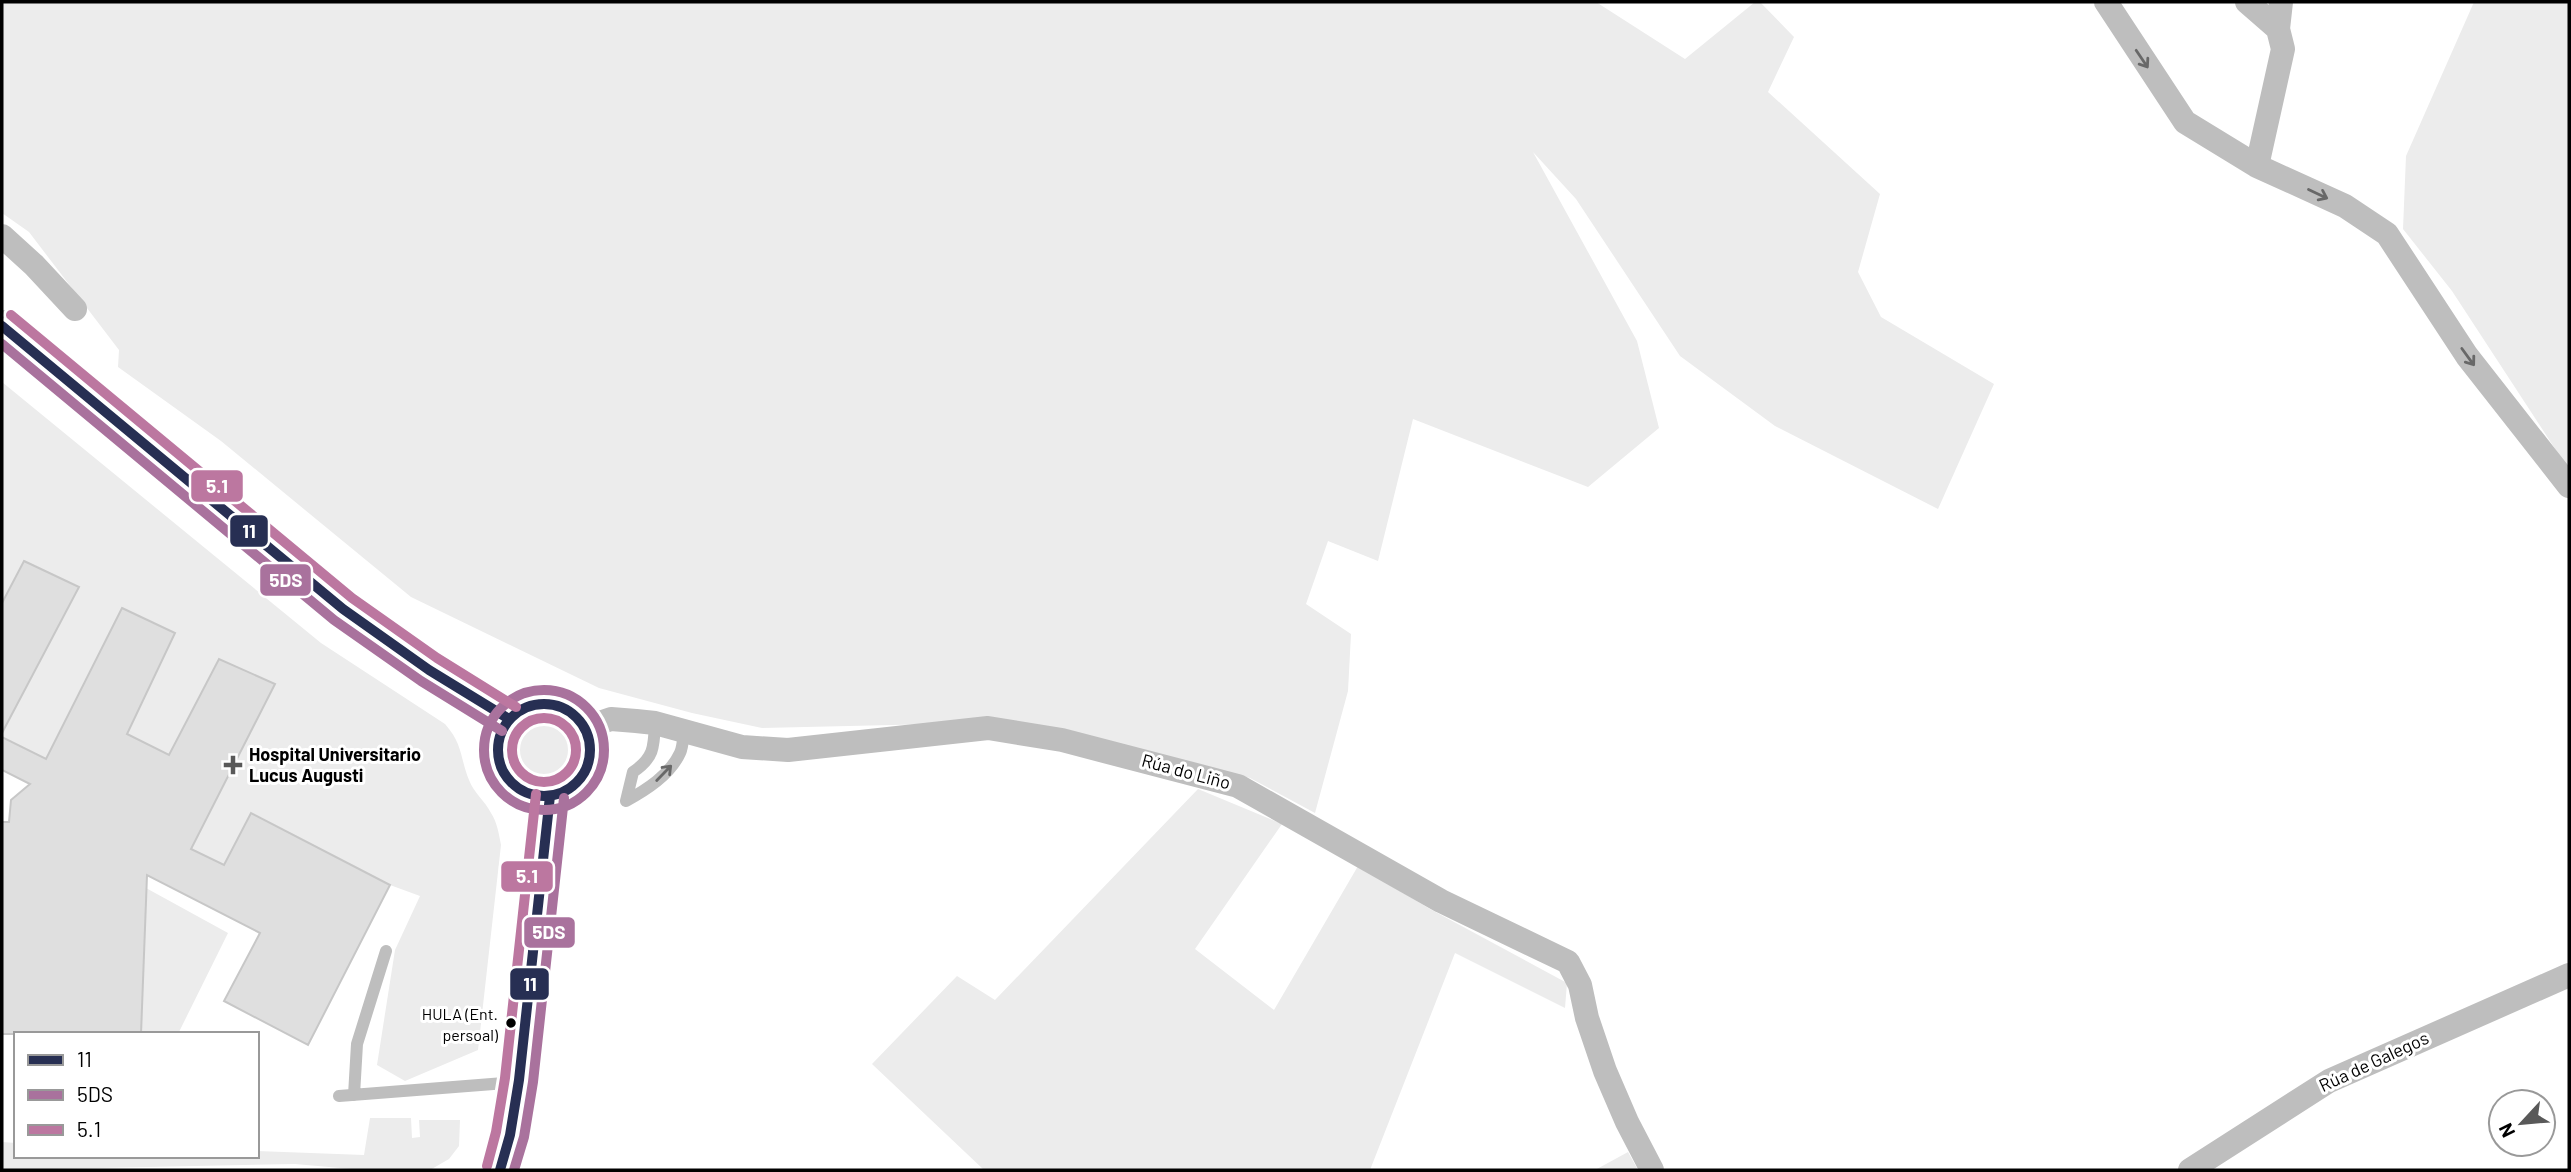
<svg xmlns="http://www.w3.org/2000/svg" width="2571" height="1172" font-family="Barlow,sans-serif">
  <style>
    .green { fill: #ececec }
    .building { fill: #dfdfdf; stroke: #c7c7c7; stroke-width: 2 }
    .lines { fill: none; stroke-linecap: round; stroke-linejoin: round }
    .service { stroke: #bebebe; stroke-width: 12 }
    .minor { stroke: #bebebe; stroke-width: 24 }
    .tertiary { stroke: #bebebe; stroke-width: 32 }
    .bus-1-casing { stroke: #fff; stroke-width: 16 }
    .bus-2-casing { stroke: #fff; stroke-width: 16 }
    .bus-3-casing { stroke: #fff; stroke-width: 16 }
    .bus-1 { stroke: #272f53; stroke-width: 10 }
    .bus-2 { stroke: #a9729d; stroke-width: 10 }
    .bus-3 { stroke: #bc77a0; stroke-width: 10 }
    .oneway { stroke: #686868 }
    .poi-dot { fill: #595959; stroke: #fff; stroke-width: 2.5 }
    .bus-dot { fill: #000; stroke: #fff; stroke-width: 2.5 }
    .labels { text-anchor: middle; stroke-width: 6; stroke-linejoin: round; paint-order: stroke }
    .bus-label { font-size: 16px; fill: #000; stroke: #fff; text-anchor: end }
    .poi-label { font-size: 18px; font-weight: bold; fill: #000; stroke: #fff; text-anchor: start }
    .street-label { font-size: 18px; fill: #000; stroke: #fff }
    .line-badge { stroke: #fff; stroke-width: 2.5 }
    .badge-label { font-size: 19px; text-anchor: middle; font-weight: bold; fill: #fff }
  </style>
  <rect width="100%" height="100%" fill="#fff"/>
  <path class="green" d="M2,2H1596L1685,59L1755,2H1760L1794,37L1768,92L1880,194L1858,272L1881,317L1994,384L1938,509L1775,426L1680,356L1576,199L1533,152L1637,341L1659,428L1588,487L1413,419L1378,561L1328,541L1306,604L1351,634L1348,691L1315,813L1250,778L1133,747L979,723L762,728L692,713L599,688L411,597L221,441L118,367L119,350L29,232L2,213Z
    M2474,2H2569V470L2452,291L2403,229L2406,156Z
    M2,382L321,643L445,724C463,744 460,758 469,780C474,793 485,801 491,813C497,822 499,834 501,845L478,1050L405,1081L377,1065L395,950L420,896L390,885L252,813L224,865L191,849L275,684L219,660L169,755L127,734L122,609L46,759L2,737V733L79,587L24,561L2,603Z
    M511 748a30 30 0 1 1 60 0a30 30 0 1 1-60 0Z
    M1198,789L1282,824L1195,949L1274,1010L1358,866L1430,909L1567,983L1565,1008L1455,953L1370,1170H984L872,1064L957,976L995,1000Z
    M146,888L228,933L178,1034H141Z
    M370,1118H411L412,1138L420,1137L419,1120H460L459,1146L449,1159L430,1170H363L295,1164L2,1170V1142L16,1143V1156H257V1151L364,1155Z
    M1628,1152L1638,1170H1595Z"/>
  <path class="building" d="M24,561L79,587L2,733V603Z
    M122,608L175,633L127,734L169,755L219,659L275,684L191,849L224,865L251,813L390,885L308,1045L224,1001L260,933L147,875L141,1034H2V822H9L11,800L30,784L2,770V737L46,759Z"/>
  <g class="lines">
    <path class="service" d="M626,801C646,790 670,775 680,753C683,747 683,738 684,731
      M626,801L633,772C654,758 654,747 655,723
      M354,1095L357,1044L386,951
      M339,1096L518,1082"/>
    <path class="minor" d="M2106,2L2185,122L2257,166L2345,206L2387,234L2467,356L2569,486
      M2247,2L2278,29
      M2257,166L2283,49L2278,29L2281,2
      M2,236L34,265L75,309
      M585,728L611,719L636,721L655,723L742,747L788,750L988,728L1062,740L1238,786L1441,901L1568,962L1580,985L1587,1018L1605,1071L1627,1122L1652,1170
      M2190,1170L2329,1081L2569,975"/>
    <path class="tertiary" d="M2,326L343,609L429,670L509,719
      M498 750a46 46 0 1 1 92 0a46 46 0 1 1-92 0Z
      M500,1170L510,1135L519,1080L550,796"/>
    <defs>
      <path id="bus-1" d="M2,326L343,609L429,670L509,719
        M498 750a46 46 0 1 1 92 0a46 46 0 1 1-92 0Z
        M500,1170L510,1135L519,1080L550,796"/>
      <path id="bus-2" d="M2,344L334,620L421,681L502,731
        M484 750a60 60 0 1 1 120 0a60 60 0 1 1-120 0Z
        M514,1170L524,1137L533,1082L564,798"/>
      <path id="bus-3" d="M11,315L352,598L437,658L516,707
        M512 750a32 32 0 1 1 64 0a32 32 0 1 1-64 0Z
        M487,1166L496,1132L505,1078L536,794"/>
    </defs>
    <use href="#bus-1" class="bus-1-casing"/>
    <use href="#bus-2" class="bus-2-casing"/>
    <use href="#bus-3" class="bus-3-casing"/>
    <use href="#bus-1" class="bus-1"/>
    <use href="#bus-2" class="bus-2"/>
    <use href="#bus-3" class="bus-3"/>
  </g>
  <defs><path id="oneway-shaft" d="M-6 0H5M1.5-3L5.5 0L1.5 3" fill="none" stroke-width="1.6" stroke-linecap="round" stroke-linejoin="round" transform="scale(1.75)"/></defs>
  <g class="oneway">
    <use href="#oneway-shaft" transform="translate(2142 59) rotate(56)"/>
    <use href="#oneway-shaft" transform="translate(2318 194) rotate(25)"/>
    <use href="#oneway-shaft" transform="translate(2468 357) rotate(54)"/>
    <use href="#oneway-shaft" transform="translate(664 773) rotate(-46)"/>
  </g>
  <path class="poi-dot" d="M229.5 754.5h7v7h7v7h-7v7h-7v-7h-7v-7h7z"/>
  <circle class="bus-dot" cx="511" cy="1023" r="6"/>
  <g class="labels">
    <g class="bus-label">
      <text x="498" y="1020">HULA (Ent.<tspan x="498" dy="21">persoal)</tspan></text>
    </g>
    <g class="poi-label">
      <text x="249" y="761">Hospital Universitario<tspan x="249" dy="21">Lucus Augusti</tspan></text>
    </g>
    <g class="street-label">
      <text transform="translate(1186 772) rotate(15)" y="6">Rúa do Liño</text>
      <text transform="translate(2374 1062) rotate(-25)" y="6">Rúa de Galegos</text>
    </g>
  </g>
  <g class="line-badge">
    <rect x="190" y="469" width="54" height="34" rx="7" fill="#bc77a0"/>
    <rect x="229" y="514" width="40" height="34" rx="7" fill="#272f53"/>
    <rect x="259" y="563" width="53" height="34" rx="7" fill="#a9729d"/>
    <rect x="500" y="860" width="54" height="33" rx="7" fill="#bc77a0"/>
    <rect x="523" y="916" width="53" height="33" rx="7" fill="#a9729d"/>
    <rect x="509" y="967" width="41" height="34" rx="7" fill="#272f53"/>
  </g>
  <g class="badge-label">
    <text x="217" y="493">5.1</text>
    <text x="249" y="538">11</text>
    <text x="286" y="587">5DS</text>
    <text x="527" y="883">5.1</text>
    <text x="549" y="939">5DS</text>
    <text x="530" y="991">11</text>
  </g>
  <rect width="2571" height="1172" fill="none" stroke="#000000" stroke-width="7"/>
  <rect x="14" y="1032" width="245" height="126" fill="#ffffff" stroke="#999999" stroke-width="2"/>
  <rect x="28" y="1055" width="35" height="10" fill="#272f53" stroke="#999999" stroke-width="2"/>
  <text x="77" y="1067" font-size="21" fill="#000000">11</text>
  <rect x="28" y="1090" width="35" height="10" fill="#a9729d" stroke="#999999" stroke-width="2"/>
  <text x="77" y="1102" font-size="21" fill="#000000">5DS</text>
  <rect x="28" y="1125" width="35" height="10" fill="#bc77a0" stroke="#999999" stroke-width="2"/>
  <text x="77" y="1137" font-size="21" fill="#000000">5.1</text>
  <g transform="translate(2522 1123) rotate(244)"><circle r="33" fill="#ffffff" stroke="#999999" stroke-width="2"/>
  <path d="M0-5L12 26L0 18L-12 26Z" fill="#595959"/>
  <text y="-10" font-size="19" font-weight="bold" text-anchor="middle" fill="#000000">N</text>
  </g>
</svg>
